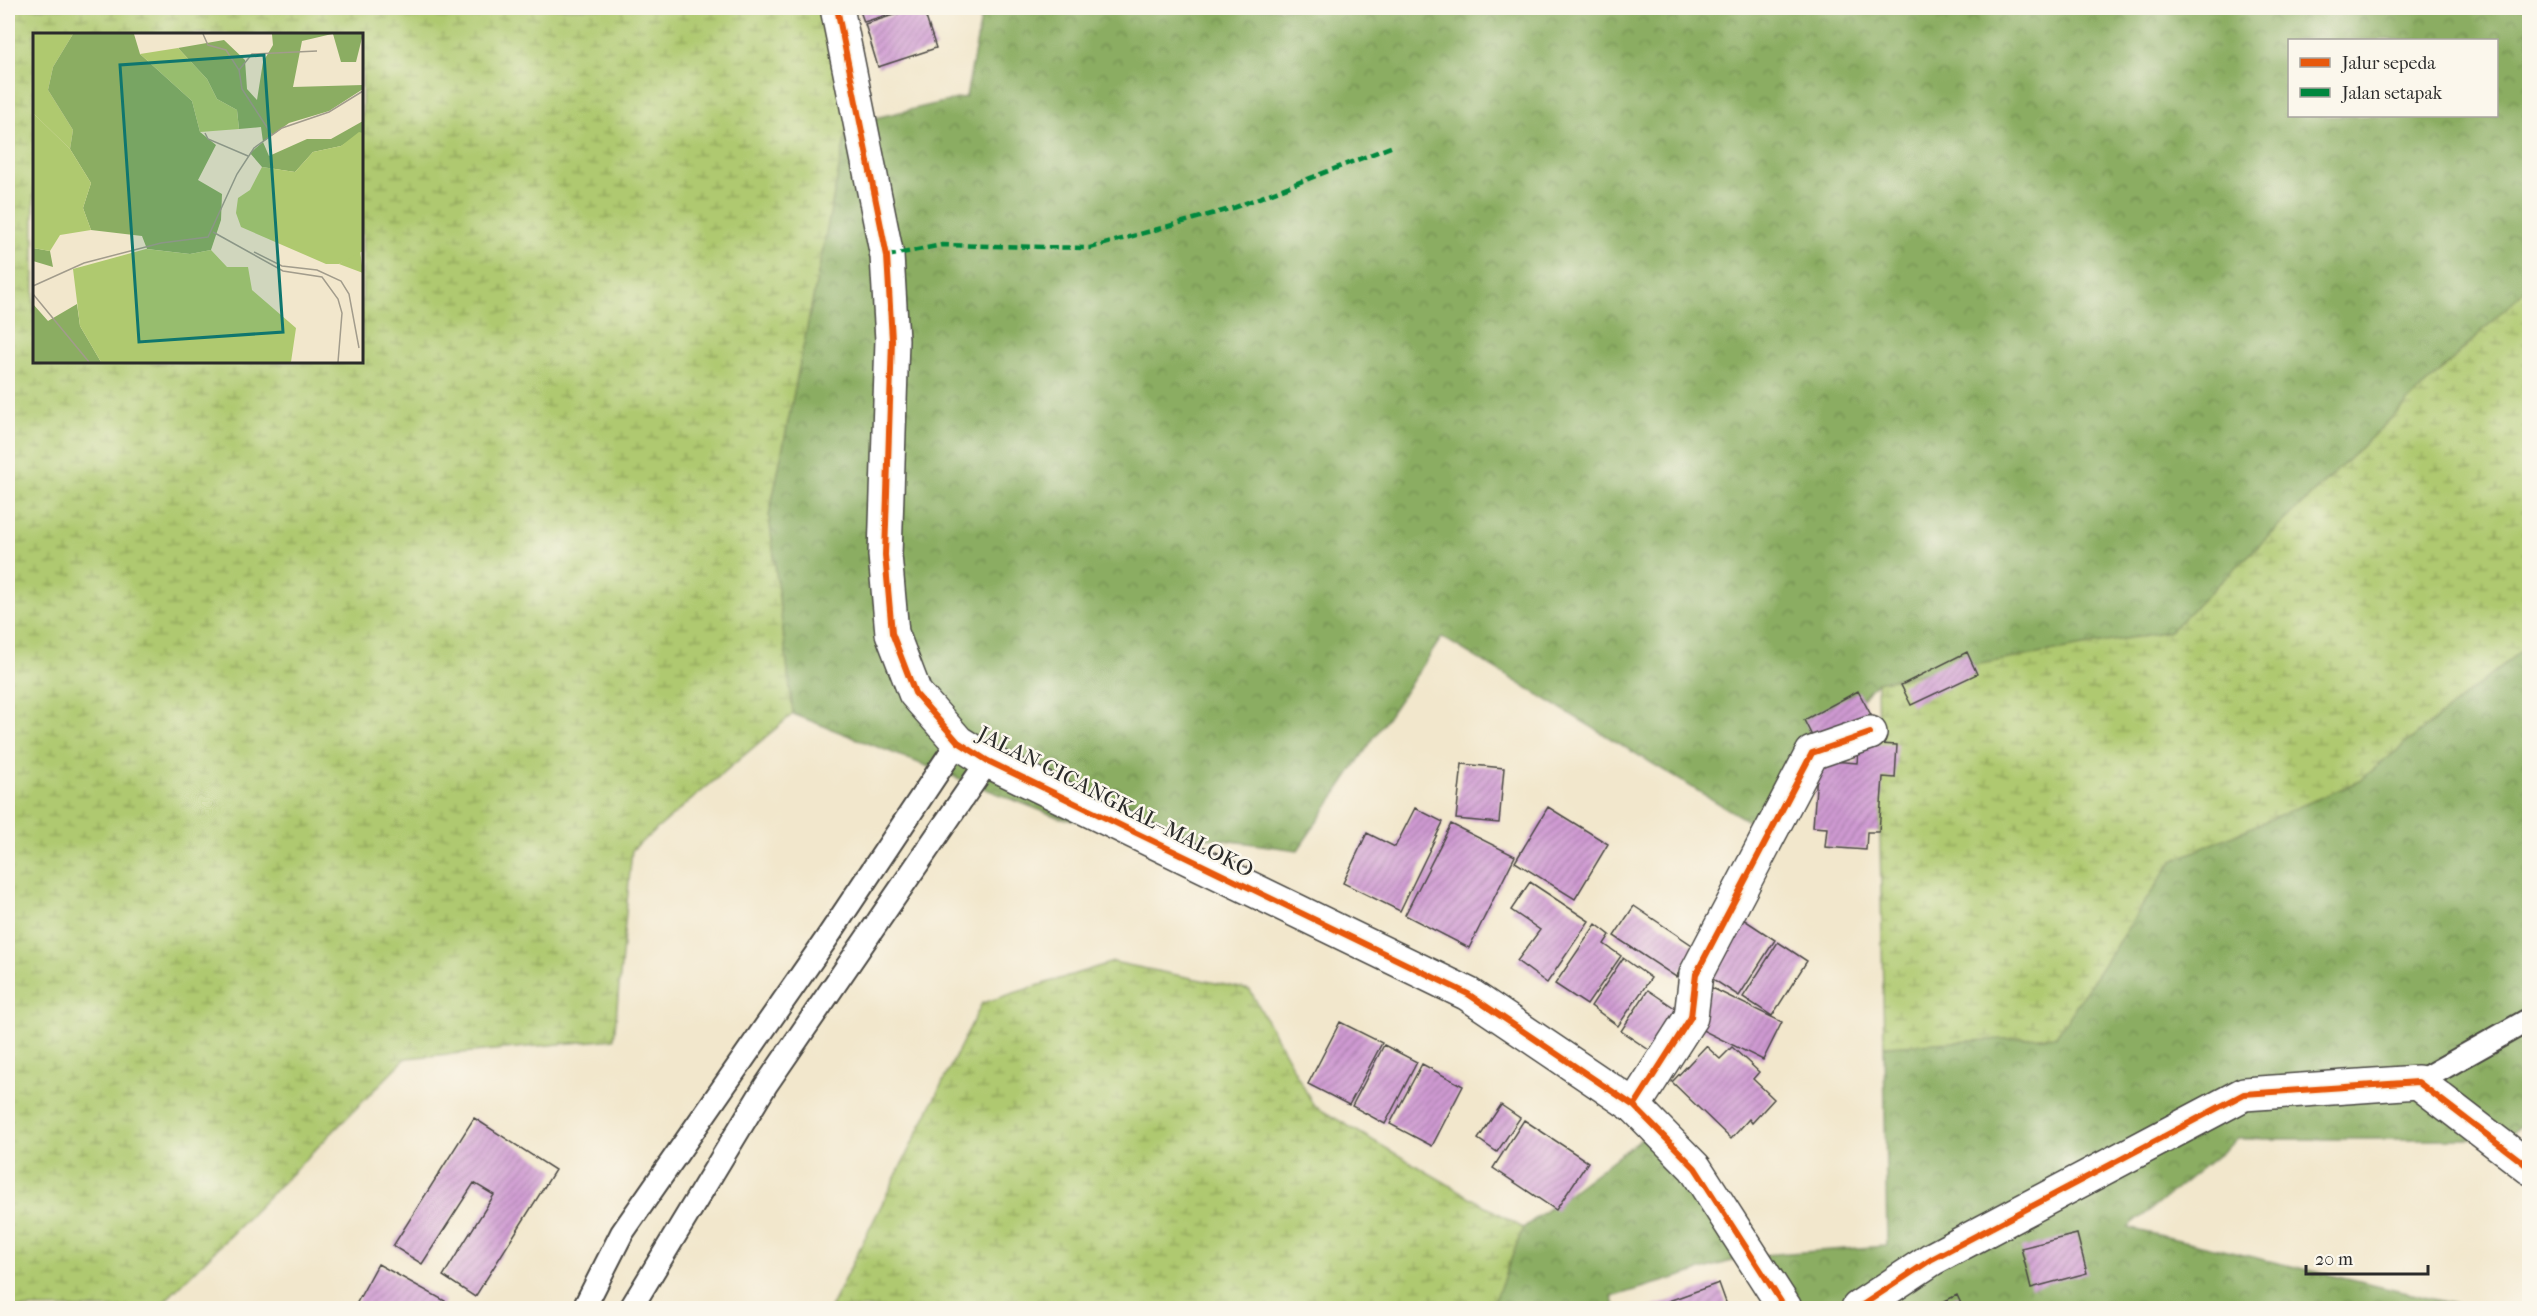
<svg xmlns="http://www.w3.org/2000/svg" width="2537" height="1316" font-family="'IM FELL French Canon',serif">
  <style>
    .forest { fill: url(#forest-crowns); stroke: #5b6c46; stroke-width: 1.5; fill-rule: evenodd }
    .wetland { fill: url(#wetland-marsh); stroke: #6d7a4d; stroke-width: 1.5; fill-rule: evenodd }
    .building { fill: url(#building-hatch) }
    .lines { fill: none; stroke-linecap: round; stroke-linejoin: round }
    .service-casing { stroke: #494743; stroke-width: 26 }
    .minor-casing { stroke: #494743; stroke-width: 36 }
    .tertiary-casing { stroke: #494743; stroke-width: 36 }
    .service { stroke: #fff; stroke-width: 22 }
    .minor { stroke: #fff; stroke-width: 33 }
    .tertiary { stroke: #fff; stroke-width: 33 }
    .quiet { stroke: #00873e; stroke-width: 4.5; stroke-dasharray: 9 4.5; stroke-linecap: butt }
    .cycleway-casing { stroke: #fbf7ec; stroke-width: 10 }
    .cycleway { stroke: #e8590c; stroke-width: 6 }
    .labels { text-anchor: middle; stroke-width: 5; stroke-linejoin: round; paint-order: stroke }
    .street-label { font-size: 22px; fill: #2b2b2b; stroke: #fbf7ec }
    .inset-road { fill: none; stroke: #a29c8c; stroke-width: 1.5 }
    .view { fill: #0f766e; fill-opacity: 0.15; stroke: #0f766e; stroke-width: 3 }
    .inset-edge { fill: none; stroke: #2b2b2b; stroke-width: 3 }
  </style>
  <defs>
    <pattern id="forest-crowns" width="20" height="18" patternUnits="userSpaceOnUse" patternTransform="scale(1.5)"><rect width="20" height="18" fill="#8bad62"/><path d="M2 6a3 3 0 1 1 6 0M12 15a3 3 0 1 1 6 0" fill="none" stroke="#728d51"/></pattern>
    <pattern id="wetland-marsh" width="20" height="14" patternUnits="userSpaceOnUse" patternTransform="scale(1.5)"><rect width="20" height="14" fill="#afc96f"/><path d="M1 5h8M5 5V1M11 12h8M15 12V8" fill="none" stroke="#8fa35b"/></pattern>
    <pattern id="building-hatch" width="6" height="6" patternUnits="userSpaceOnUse" patternTransform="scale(1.5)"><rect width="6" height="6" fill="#cf9ad2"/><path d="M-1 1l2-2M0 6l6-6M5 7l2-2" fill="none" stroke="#a87eab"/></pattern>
  </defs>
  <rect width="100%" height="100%" fill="#fbf7ec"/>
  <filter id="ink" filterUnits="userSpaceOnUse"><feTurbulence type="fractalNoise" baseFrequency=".0167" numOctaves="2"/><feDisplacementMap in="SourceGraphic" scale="12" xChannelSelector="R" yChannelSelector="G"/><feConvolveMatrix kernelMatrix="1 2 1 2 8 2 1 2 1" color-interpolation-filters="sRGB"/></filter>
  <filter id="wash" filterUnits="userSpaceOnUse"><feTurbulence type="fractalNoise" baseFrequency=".008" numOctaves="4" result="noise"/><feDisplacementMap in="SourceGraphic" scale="24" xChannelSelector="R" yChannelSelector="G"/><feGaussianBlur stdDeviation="1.35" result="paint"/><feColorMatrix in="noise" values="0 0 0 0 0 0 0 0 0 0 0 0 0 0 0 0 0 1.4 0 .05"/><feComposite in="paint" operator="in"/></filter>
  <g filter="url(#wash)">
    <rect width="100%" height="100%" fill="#f2e7cc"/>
    <path class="forest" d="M983,8H2529V286L2170,631L1877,682L1753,824L1442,637L1298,850L1060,818L793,714L769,516L848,124L966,97ZM2290,40H2496V116H2290Z
      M2529,644V1118L2506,1139H2238L2128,1228L2471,1308H1780L1748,1256L1612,1297L1616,1308H1492L1523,1228L1654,1129L1748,1256L1887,1246L1884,1046L2056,1036L2172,861L2359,781Z"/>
    <path class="wetland" d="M8,8H825L848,124L769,516L793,714L632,850L614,1039L406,1058L158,1308H8ZM34,34H362V362H34Z
      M2529,286V644L2359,781L2172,861L2056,1036L1884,1046L1877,682L2170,631Z
      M1113,962L1250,990L1314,1106L1523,1228L1492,1308H830L982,1003Z"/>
    <g id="blocks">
      <path class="building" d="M859,8H909L864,22Z
        M916,8H923L936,48L878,67L865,24Z
        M1967,652L1977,674L1911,705L1901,685Z
        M1858,691L1871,715L1816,744L1804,720Z
        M1859,743L1897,745L1895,778L1883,777L1879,832H1867L1866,850L1825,847L1827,828L1813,827L1818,760L1857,763Z
        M1462,764L1504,768L1499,823L1456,819Z
        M1548,807L1608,844L1575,899L1515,862Z
        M1415,808L1443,822L1400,911L1343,883L1367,833L1395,847Z
        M1451,824L1515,856L1469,948L1405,915Z
        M1530,882L1589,921L1547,983L1517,961L1540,930L1511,910Z
        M1634,906L1695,947L1676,977L1614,936Z
        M1743,919L1775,940L1739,996L1708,976Z
        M1596,924L1610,935L1604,944L1621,956L1587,1005L1555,984Z
        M1778,942L1807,961L1772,1016L1743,997Z
        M1623,958L1651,978L1618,1026L1591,1006Z
        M1708,986L1782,1022L1763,1060L1690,1024Z
        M1648,990L1688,1017L1661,1058L1621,1031Z
        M1340,1022L1382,1043L1349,1105L1308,1084Z
        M1384,1045L1417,1062L1385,1124L1352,1106Z
        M1706,1046L1720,1059L1732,1047L1759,1072L1753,1079L1774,1099L1752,1123L1749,1119L1731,1139L1672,1082Z
        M1422,1064L1463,1086L1432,1146L1390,1124Z
        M1501,1105L1520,1118L1497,1152L1478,1139Z
        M474,1118L555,1170L475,1297L443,1276L494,1195L474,1183L422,1264L393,1246Z
        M1524,1120L1588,1162L1556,1210L1493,1168Z
        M2077,1234L2087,1273L2031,1288L2021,1248Z
        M378,1264L445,1301L441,1308H354Z
        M1719,1283L1728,1308H1649Z
        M1957,1295L1963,1308H1930Z"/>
    </g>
  </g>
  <g filter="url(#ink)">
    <use href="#blocks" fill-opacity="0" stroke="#494743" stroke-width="1.5"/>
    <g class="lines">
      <defs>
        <path id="service" d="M2418,1082L2530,1019
          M584,1308L622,1233L825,941L958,742
          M631,1308L766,1085L988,761"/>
        <path id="minor" d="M1634,1106L1691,1017L1696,974L1812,753L1870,733
          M1858,1308L1932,1259L2244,1094L2418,1082L2530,1168"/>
        <path id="tertiary" d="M837,8L887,256L892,340L885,555L892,633L915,693L958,742L988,761L1468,994L1634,1106L1695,1168L1785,1308"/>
      </defs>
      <use href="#service" class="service-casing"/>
      <use href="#minor" class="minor-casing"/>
      <use href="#tertiary" class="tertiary-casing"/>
      <use href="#service" class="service"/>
      <use href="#minor" class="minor"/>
      <use href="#tertiary" class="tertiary"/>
      <path class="quiet" d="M887,256L942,245L1090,248L1233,208L1393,146"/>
      <defs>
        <path id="cycleway" d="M837,8L887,256L892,340L885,555L892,633L915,693L958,742L988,761L1468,994L1634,1106L1695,1168L1785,1308
          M1634,1106L1691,1017L1696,974L1812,753L1870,733
          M1858,1308L1932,1259L2244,1094L2418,1082L2530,1168"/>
      </defs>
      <use href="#cycleway" class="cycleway-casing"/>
      <use href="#cycleway" class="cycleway"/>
    </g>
  </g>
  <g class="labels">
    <g class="street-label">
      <text transform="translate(1116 801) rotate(27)" y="8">JALAN CICANGKAL–MALOKO</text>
    </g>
  </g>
  <g transform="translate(33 33)">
    <rect width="330" height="330" fill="#f2e7cc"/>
    <path d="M0,1H40L20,34L15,57L40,97L37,116L0,80ZM327,217L330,240L306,231Z" fill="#afc96f"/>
    <path d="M40,1H101L107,21L159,68L167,99L183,112L165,147L189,161L188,187L178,217L157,221L114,216L109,203L58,197L50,175L58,150L37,116L40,97L15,57L20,34ZM239,1H299L269,8L260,54L330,52V56L296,78L256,90L230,109L236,123L274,106H298L330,88V100L308,113L280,119L262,139L229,134L217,120L230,109L228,94L206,96L204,77L184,66L174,46L145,15L191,7L212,27L214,56L224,67L230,29L240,12ZM300,1H330L323,29H308ZM0,215L17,218L20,234L0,228ZM0,271L15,288L44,271L47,293L68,329H0Z" fill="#8bad62"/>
    <path d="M145,15L174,46L184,66L204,77L206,96L167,99L159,68L107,21ZM0,80L37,116L58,150L50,175L58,197L27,202L17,218L0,215ZM326,99L330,100V218L306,231H293L208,194L203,180L205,165L217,157L229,134L262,139L280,119L308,113ZM113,216L157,221L178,217L194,234H215L219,257L263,295L258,329H68L47,293L40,236Z" fill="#afc96f"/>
    <path class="inset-road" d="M170,1L175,12L193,17L206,37L209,56L239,102M206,37L219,21L284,18M172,100L175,106L215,123M180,199L250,238L289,244L305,266L309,280L305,329M221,219L249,233L284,237L308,248L316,261L326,315M0,253L51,230L128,210L175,204L204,141L221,115L249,95L296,79L330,58M0,261L56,329"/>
    <path class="view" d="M231,22L250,299L106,309L87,32Z"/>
    <rect width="330" height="330" class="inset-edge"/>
  </g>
  <rect width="2537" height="1316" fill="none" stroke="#fbf7ec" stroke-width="30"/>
  <rect x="2288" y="39" width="210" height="78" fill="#fbf7ec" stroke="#a8a59f" stroke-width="1.5"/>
  <rect x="2300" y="58" width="30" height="9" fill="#e8590c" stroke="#a8a59f" stroke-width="1.5"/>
  <text x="2342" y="69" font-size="18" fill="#2b2b2b">Jalur sepeda</text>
  <rect x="2300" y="88" width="30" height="9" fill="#00873e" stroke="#a8a59f" stroke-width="1.5"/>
  <text x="2342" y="99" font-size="18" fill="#2b2b2b">Jalan setapak</text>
  <path d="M2306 1265v9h122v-9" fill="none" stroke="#2b2b2b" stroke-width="3"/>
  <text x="2315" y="1265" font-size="18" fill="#2b2b2b" stroke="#fbf7ec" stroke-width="4.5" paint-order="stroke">20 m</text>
</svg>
